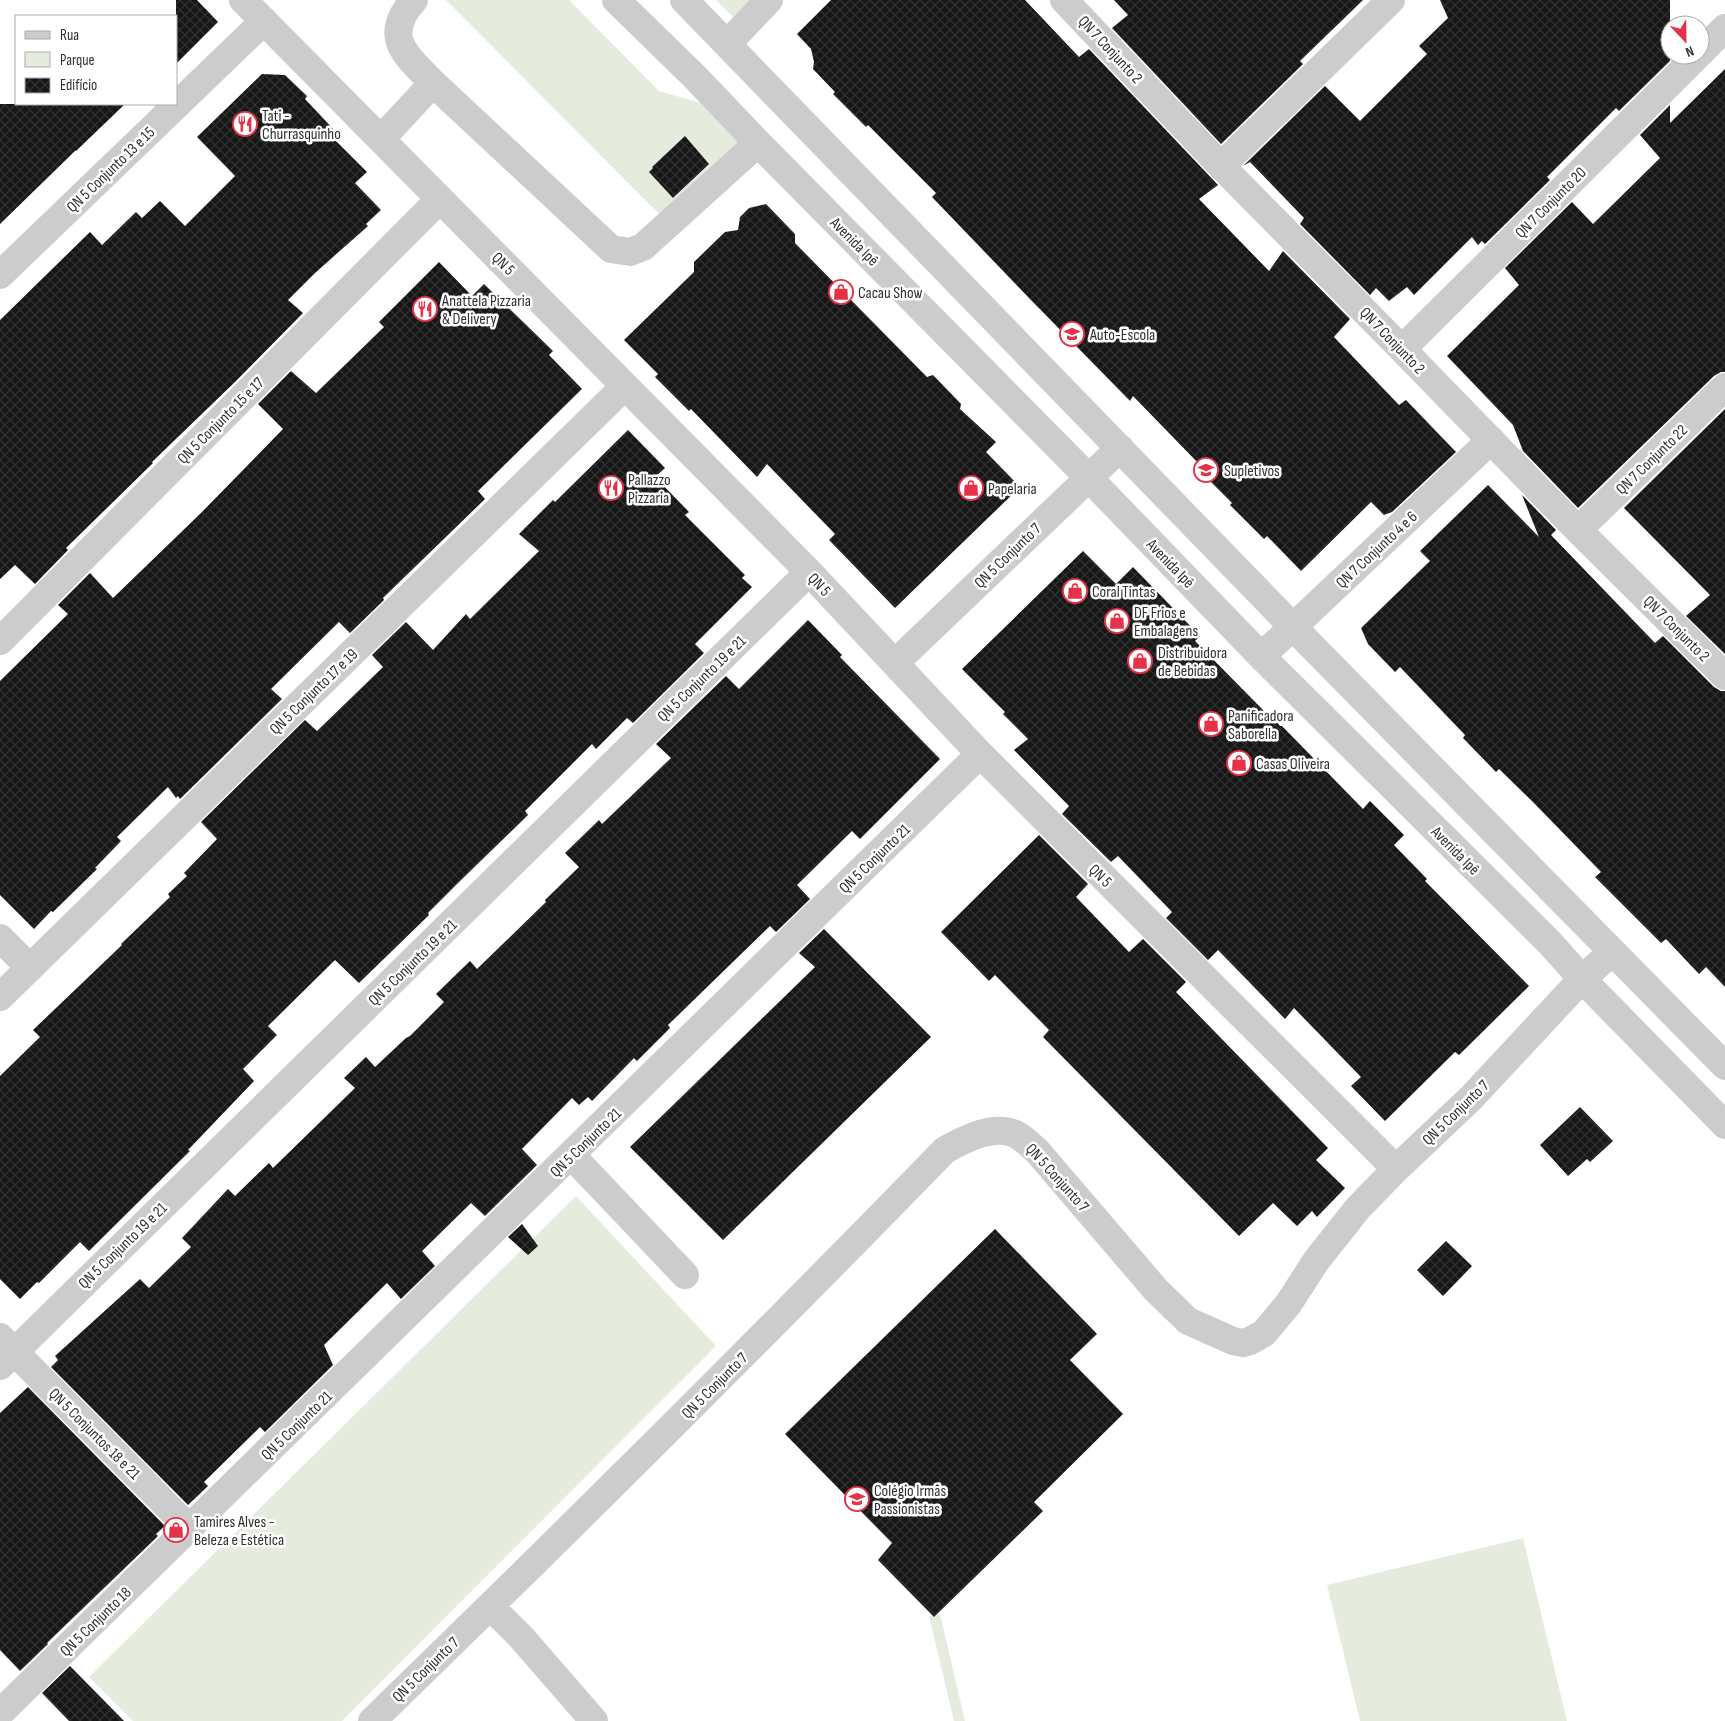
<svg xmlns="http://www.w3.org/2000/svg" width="1725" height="1721" font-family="'Sofia Sans Condensed',sans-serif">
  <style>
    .green { fill: #e6ecdd }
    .building { fill: url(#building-cross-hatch) }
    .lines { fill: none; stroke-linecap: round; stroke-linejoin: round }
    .minor { stroke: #ccc; stroke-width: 28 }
    .labels { text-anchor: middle; stroke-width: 5; stroke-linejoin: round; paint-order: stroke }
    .street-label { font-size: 16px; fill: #2f2f2f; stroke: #fff }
    .poi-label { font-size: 16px; fill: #2f2f2f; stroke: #fff; text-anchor: start }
  </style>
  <defs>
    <pattern id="building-cross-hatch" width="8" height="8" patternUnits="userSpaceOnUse" patternTransform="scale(1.25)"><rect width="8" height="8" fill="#161616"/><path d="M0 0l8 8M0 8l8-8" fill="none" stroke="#303030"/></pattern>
  </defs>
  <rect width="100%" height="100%" fill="#fff"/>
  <path class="green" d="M446,0H569L659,91L708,105L746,144L667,222Z
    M716,0H769L742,26Z
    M576,1196L716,1346L342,1721H133L89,1677Z
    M1523,1538L1567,1721H1360L1327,1585Z
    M940,1614L965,1721H954L929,1616Z"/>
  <path class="building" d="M176,0H197L218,22L176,64Z
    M831,0H1025L1079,57L1089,49L1218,185L1199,199L1269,271L1283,251L1350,319L1334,337L1399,405L1406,400L1456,452L1392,512L1384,515L1371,502L1301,571L1267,536L1264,539L1230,505L1232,503L1199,470L1202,467L1133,396L1130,401L1030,299L932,197L936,193L868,125L866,127L833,94L835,92L813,69L814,62L811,49L797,34Z
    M1114,0H1363L1300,61L1303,64L1221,144L1112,28L1128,15Z
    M1440,0H1670V61L1619,111L1616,108L1547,177L1550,180L1485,244L1482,241L1478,245L1472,237L1414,295L1407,287L1389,301L1376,288L1370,295L1300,224L1304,218L1250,162L1243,166L1325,86L1360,121L1427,54L1419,46L1448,18Z
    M1725,69V372H1721L1714,376L1578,508L1523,451L1513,425L1447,356L1519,285L1505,268L1572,202L1593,224L1660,158L1640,135L1670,105V123Z
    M262,74L285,75L307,96L305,99L337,133L333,138L367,172L355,183L381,210L366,224L368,226L315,273L288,300L303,313L235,382L152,462L153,463L66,548L68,550L35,584L15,565L0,579V320L90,232L102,245L136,212L142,218L160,201L185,226L235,176L197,137Z
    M0,104H125L76,151V150L0,224Z
    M685,136L709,164L673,198L649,172L653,168L652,167Z
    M766,204L795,234V243L927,377L933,375L961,404L960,409L996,442L986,452L1020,487L895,608L829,540L835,534L767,464L757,477L691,409L689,411L655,377L658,374L624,340L694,272V262L725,232L738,230L740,217L749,208Z
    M439,262L472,296L484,284L553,351L549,355L582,389L478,491L485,499L383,598L384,600L350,633L339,622L271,689L282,699L180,799L178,796L176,798L168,787L117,837L121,841L95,868L97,869L53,912L51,911L34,929L0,895V681L68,614L58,605L90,573L113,598L201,513L283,429L258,404L291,371L316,393L384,327L379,322Z
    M1725,409V654L1686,616L1710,595L1624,508Z
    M628,430L665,468L655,477L689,512L685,515L745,575L742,578L752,587L695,644L704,653L633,723L627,718L596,749L592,744L525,811L528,815L459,882L428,913L429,915L359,983L335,960L268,1026L277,1035L243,1069L254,1081L188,1150L190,1151L89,1251L80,1242L39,1283L37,1282L20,1299L0,1279V1076L40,1037L33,1030L122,945L121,944L170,897L168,894L187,876L184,873L217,839L201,822L305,720L317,731L383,667L372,655L406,622L433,650L466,614L470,619L539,551L519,534L553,500L555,502Z
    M1488,485L1539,537L1522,495L1556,530L1551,535L1655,643L1663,636L1714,687L1721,691H1725V987L1706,967L1699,974L1666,939L1661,943L1595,877L1601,872L1533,802L1499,769L1496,772L1463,738L1465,735L1400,667L1395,672L1368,644L1361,628L1430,561L1420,551Z
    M1083,551L1116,584L1133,567L1200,636L1195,641L1263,710L1266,719L1276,721L1280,726H1282L1363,809L1370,801L1404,835L1394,845L1427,879L1425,881L1529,986L1459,1055L1455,1052L1385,1121L1351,1086L1361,1077L1294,1008L1285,1019L1218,950L1208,960L1166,918L1172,912L1118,856L1111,862L1062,814L1069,806L1014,750L1028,739L1003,714L1005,712L962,669Z
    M808,620L842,655L840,657L940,759L860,839L852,831L797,885L810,899L776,932L770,926L668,1025L670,1028L637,1061L634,1058L592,1101L588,1097L579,1105L572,1098L522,1149L537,1165L485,1216L471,1203L422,1251L435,1266L401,1299L387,1283L324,1345L333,1365L265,1432L260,1427L204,1482L208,1486L188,1505L51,1367L58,1360L55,1356L140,1279L149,1288L191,1247L182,1238L228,1189L235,1196L269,1163L273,1168L355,1088L344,1078L366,1057L375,1067L406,1038L410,1036L444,1002L436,994L470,961L477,969L546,902L545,900L579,867L565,853L599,820L602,824L671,758L656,744L726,676L739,689Z
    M1039,835L1088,884L1076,897L1129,952L1143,939L1186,982L1176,992L1328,1148L1316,1160L1345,1188L1317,1217L1312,1211L1297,1226L1273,1203L1239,1236L1043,1037L1049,1030L995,975L989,981L941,932Z
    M824,929L931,1037L723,1240L630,1147L815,967L799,953Z
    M1580,1107L1613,1141L1590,1162L1587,1159L1568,1176L1540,1145Z
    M522,1224L538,1246L528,1255L508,1237Z
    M995,1229L1097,1334L1070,1360L1123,1414L1034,1502L1043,1511L934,1617L878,1560L892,1543L785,1434Z
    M1446,1241L1472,1266L1443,1296L1417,1270Z
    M28,1387L165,1526L156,1534L158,1536L47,1643L48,1644L20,1671L0,1650V1413Z
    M70,1666L124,1721H69L42,1693Z"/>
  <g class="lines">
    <path class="minor" d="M243,0L809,572L980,754L1396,1169
      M414,0C381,37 406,55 433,83L611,249L630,252L643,247L758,143
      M616,0L695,77L758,143L1088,477L1261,656L1550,943L1582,979L1725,1125
      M684,0L1293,627L1725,1066
      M1064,0L1221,166L1402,349L1578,530L1725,676
      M727,44L769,0
      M1700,53L1725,28
      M381,139L433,83
      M1221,166L1391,0
      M0,275L264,21
      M1402,349L1698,55
      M1578,530L1725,387
      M0,641L440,199
      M1261,656L1293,627L1491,440
      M895,663L1120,448
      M0,938L30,968
      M0,997L625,386
      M571,1155L685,1275
      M0,1337L190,1529
      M0,1366L809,572
      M490,1606L521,1637L594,1721
      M0,1713L980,754
      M372,1721C566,1533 757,1343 945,1150C965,1139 996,1122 1019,1136C1025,1140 1031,1146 1037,1151L1156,1290L1188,1321L1233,1341L1243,1343L1250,1341L1264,1333L1289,1303L1316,1261L1358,1208L1396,1169L1471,1098L1582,979L1612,952"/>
  </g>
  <defs>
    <symbol id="restaurant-ring" viewBox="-11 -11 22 22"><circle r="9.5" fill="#fff" stroke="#e53249" stroke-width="1.5"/><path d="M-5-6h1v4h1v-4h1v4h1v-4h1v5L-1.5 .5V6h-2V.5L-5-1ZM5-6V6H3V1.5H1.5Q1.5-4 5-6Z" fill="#e53249"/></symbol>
    <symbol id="shop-ring" viewBox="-11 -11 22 22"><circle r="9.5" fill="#fff" stroke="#e53249" stroke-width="1.5"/><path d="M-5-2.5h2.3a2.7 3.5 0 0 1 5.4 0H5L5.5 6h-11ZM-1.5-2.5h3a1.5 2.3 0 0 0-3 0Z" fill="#e53249"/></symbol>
    <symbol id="university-ring" viewBox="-11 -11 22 22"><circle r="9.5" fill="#fff" stroke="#e53249" stroke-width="1.5"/><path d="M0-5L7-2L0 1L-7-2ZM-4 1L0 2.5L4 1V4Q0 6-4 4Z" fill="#e53249"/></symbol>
    <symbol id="school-ring" viewBox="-11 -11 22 22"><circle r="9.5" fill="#fff" stroke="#e53249" stroke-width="1.5"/><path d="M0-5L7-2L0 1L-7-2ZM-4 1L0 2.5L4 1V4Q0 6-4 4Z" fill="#e53249"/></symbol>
  </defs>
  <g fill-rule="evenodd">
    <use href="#restaurant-ring" x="231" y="110" width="28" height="28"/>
    <use href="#shop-ring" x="827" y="278" width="28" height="28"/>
    <use href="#restaurant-ring" x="411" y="295" width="28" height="28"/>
    <use href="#university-ring" x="1058" y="320" width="28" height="28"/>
    <use href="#university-ring" x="1192" y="456" width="28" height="28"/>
    <use href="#restaurant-ring" x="597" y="474" width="28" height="28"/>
    <use href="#shop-ring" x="957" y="474" width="28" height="28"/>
    <use href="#shop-ring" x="1061" y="577" width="28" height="28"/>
    <use href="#shop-ring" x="1103" y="607" width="28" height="28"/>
    <use href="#shop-ring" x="1126" y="647" width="28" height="28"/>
    <use href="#shop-ring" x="1197" y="710" width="28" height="28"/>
    <use href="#shop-ring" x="1225" y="749" width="28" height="28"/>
    <use href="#school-ring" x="843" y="1485" width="28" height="28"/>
    <use href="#shop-ring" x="162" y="1516" width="28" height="28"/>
  </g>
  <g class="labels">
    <g class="street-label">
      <text transform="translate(1111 49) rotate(47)" y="6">QN 7 Conjunto 2</text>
      <text transform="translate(110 169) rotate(-44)" y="6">QN 5 Conjunto 13 e 15</text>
      <text transform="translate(1550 202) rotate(-45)" y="6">QN 7 Conjunto 20</text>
      <text transform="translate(855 241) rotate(45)" y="6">Avenida Ipê</text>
      <text transform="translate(504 263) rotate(45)" y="6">QN 5</text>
      <text transform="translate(1393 340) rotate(46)" y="6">QN 7 Conjunto 2</text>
      <text transform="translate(220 420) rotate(-45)" y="6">QN 5 Conjunto 15 e 17</text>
      <text transform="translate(1651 459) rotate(-44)" y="6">QN 7 Conjunto 22</text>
      <text transform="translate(1376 549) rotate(-43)" y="6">QN 7 Conjunto 4 e 6</text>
      <text transform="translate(1007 555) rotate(-44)" y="6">QN 5 Conjunto 7</text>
      <text transform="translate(1171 563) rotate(46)" y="6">Avenida Ipê</text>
      <text transform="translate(820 584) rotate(47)" y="6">QN 5</text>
      <text transform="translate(1677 628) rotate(45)" y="6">QN 7 Conjunto 2</text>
      <text transform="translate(701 678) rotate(-44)" y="6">QN 5 Conjunto 19 e 21</text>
      <text transform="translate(313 691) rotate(-44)" y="6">QN 5 Conjunto 17 e 19</text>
      <text transform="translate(1456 850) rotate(45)" y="6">Avenida Ipê</text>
      <text transform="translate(874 858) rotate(-44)" y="6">QN 5 Conjunto 21</text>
      <text transform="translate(1101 875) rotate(45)" y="6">QN 5</text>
      <text transform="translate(412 962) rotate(-44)" y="6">QN 5 Conjunto 19 e 21</text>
      <text transform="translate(1455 1112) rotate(-44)" y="6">QN 5 Conjunto 7</text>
      <text transform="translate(585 1142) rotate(-44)" y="6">QN 5 Conjunto 21</text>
      <text transform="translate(1058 1177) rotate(48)" y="6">QN 5 Conjunto 7</text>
      <text transform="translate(122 1245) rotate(-44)" y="6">QN 5 Conjunto 19 e 21</text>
      <text transform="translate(714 1385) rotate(-45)" y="6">QN 5 Conjunto 7</text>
      <text transform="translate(296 1425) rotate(-44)" y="6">QN 5 Conjunto 21</text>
      <text transform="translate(95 1433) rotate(45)" y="6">QN 5 Conjuntos 18 e 21</text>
      <text transform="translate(95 1621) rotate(-44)" y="6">QN 5 Conjunto 18</text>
      <text transform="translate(425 1669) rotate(-44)" y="6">QN 5 Conjunto 7</text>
    </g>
    <g class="poi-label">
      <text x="262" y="121">Tati -<tspan x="262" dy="18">Churrasquinho</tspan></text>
      <text x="858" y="298">Cacau Show</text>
      <text x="442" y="306">Anattela Pizzaria<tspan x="442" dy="18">&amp; Delivery</tspan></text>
      <text x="1090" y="340">Auto-Escola</text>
      <text x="1224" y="476">Supletivos</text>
      <text x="628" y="485">Pallazzo<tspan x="628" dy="18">Pizzaria</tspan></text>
      <text x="988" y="494">Papelaria</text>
      <text x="1092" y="597">Coral Tintas</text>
      <text x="1134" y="618">DF Frios e<tspan x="1134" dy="18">Embalagens</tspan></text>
      <text x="1158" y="658">Distribuidora<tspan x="1158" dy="18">de Bebidas</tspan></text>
      <text x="1228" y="721">Panificadora<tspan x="1228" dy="18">Saborella</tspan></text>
      <text x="1256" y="769">Casas Oliveira</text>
      <text x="874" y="1496">Colégio Irmãs<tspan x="874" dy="18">Passionistas</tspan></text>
      <text x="194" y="1527">Tamires Alves -<tspan x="194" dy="18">Beleza e Estética</tspan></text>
    </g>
  </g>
  <rect x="15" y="15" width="162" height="90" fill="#ffffff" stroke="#acacac"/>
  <rect x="25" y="31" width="25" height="8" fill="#cccccc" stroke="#acacac"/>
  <text x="60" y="40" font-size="15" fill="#2f2f2f">Rua</text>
  <rect x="25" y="52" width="25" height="15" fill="#e6ecdd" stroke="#acacac"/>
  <text x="60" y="65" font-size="15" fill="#2f2f2f">Parque</text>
  <rect x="25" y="78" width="25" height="15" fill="url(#building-cross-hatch)" stroke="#acacac"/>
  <text x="60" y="90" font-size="15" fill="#2f2f2f">Edifício</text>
  <g transform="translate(1685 40) rotate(158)"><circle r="24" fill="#ffffff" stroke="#acacac"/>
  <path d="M0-4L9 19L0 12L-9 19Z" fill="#e53249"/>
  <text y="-8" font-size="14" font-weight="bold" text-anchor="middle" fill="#2f2f2f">N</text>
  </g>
</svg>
